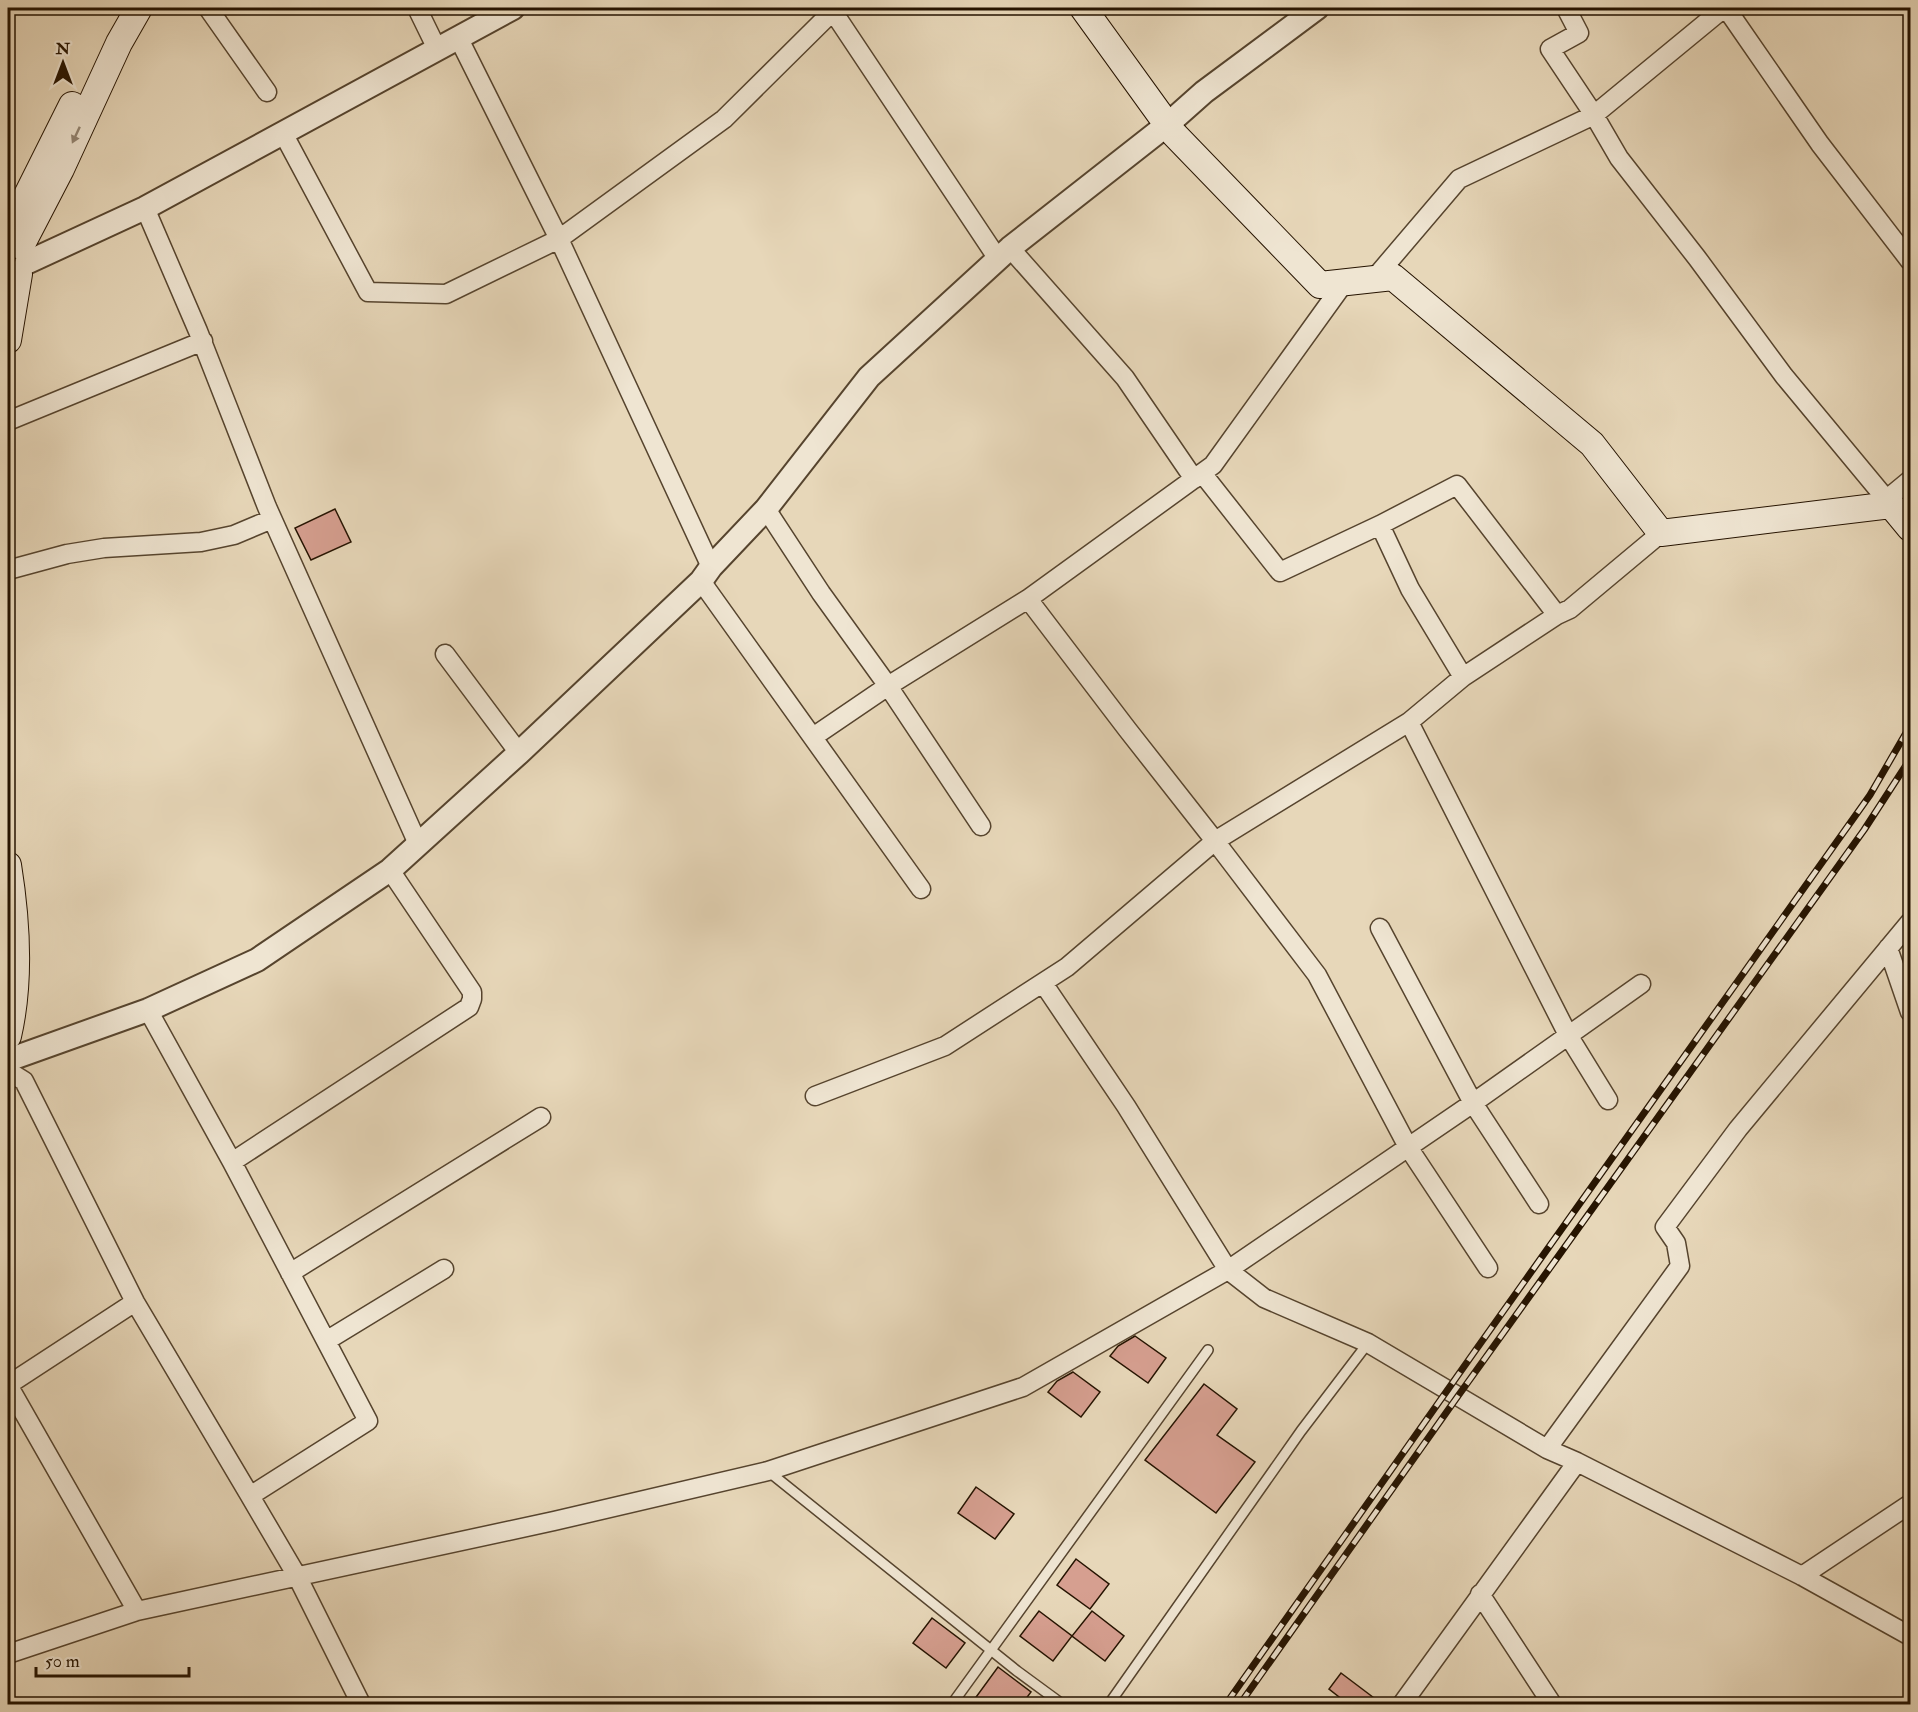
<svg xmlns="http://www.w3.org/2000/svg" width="1918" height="1712" font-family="'IM FELL Double Pica',serif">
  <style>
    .building { fill: #d69f90; stroke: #251300; stroke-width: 1.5 }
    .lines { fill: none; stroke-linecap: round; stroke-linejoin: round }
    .service-casing { stroke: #56442e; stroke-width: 12 }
    .minor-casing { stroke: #56442e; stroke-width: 21 }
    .tertiary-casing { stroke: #56442e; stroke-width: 26 }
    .secondary-casing { stroke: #251300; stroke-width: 28 }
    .service { stroke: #efe5d2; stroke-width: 9 }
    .minor { stroke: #efe5d2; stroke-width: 18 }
    .tertiary { stroke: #efe5d2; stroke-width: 22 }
    .secondary { stroke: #efe5d2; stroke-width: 26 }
    .rail-casing { stroke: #251300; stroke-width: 7 }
    .rail { stroke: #efe5d2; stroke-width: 4.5; stroke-dasharray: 14; stroke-linecap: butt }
    .oneway { fill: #948674 }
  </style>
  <rect width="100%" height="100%" fill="#e7d7b9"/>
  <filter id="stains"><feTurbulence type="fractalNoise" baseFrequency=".00333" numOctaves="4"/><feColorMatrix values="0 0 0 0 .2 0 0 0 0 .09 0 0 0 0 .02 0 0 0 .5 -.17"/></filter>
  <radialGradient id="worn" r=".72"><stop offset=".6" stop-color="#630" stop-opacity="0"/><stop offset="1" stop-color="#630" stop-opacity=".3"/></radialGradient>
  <path class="building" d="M335,509L351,542L311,560L295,528Z
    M1135,1336L1166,1358L1148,1383L1110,1356L1118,1346Z
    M1073,1372L1100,1392L1081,1417L1048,1392L1057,1381Z
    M1204,1384L1237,1409L1217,1435L1255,1462L1216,1513L1145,1460Z
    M976,1487L1014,1514L995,1539L958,1513Z
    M1076,1559L1109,1584L1090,1609L1057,1585Z
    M1039,1611L1072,1636L1053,1661L1020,1636Z
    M1092,1611L1124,1636L1105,1661L1072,1636Z
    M932,1618L965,1643L946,1668L913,1643Z
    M998,1667L1031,1692L1022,1704H971Z
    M1341,1673L1382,1704H1354L1345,1698L1343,1700L1329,1689Z"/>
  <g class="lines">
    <defs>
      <path id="service" d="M768,1471L1017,1671L1062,1704
        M952,1704L1208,1350
        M1109,1704L1301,1431L1368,1343"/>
      <path id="minor" d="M208,8L267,92
        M417,8L437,49
        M1566,8L1579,33L1550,49L1594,115L1619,158L1697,258L1784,376L1891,505
        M1726,8L1820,144L1910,261
        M832,10L998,259
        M458,37L559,239L711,567
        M283,133L368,292L446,294L559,239L724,119L836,8
        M145,208L198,331L267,507L418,844
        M1010,248L1125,378L1194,479
        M1373,280L1459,179L1594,115L1724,8
        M8,421L203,341
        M1202,473L1280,572L1380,525L1457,485L1557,615L1570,609L1661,533
        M1887,499L1910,480
        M766,509L821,593L888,686L981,826
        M1380,525L1410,589L1463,677
        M8,570L67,554L104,548L201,542L234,535L272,519
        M701,581L921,889
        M1028,599L1127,729L1215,841L1409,722L1568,1035L1608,1100
        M445,654L519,753
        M1409,722L1463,677L1557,615
        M813,737L888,686L1028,599L1213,465L1344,283
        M1380,928L1473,1103L1539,1204
        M1888,948L1910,1012
        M1043,983L1126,1106L1228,1270L1264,1298L1368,1343L1547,1449L1577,1462L1802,1576L1910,1636
        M8,1071L24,1081L135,1302L250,1496L368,1421L232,1162L148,1010
        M815,1096L945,1046L1067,967L1215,841L1317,975L1408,1147L1488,1268
        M232,1162L469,1007L472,999V992L390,870
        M290,1273L541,1117
        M135,1302L8,1385L137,1611
        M326,1341L444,1269
        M1547,1449L1680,1266L1676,1243L1665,1227L1738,1129L1910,922
        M250,1496L297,1576L361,1704
        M1802,1576L1910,1504
        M1480,1594L1552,1704
        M8,1654L137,1611L554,1521L768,1471L1023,1387L1228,1270L1473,1103L1641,984
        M1402,1704L1577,1462"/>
      <path id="tertiary" d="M26,263L145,208L513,8
        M8,1060L148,1010L257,960L390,870L519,753L701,581L711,567L766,509L869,377L1010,248L1168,124L1204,92L1317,8"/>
      <path id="secondary" d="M1083,8L1174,134L1320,285L1393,277L1592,444L1661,533L1891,505L1910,528
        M9,231L72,105
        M21,246L61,169L119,43L139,8
        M8,340L19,274
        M8,865C17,921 21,980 8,1036"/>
    </defs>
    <use href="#service" class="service-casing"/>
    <use href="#minor" class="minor-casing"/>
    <use href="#tertiary" class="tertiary-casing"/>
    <use href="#secondary" class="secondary-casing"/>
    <use href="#service" class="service"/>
    <use href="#minor" class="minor"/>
    <use href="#tertiary" class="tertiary"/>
    <use href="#secondary" class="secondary"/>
    <defs>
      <path id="rail" d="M1226,1704L1475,1351L1870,795L1910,726
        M1240,1704L1458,1396L1864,830L1910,759"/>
    </defs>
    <use href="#rail" class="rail-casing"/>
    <use href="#rail" class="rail"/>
  </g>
  <defs><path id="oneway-solid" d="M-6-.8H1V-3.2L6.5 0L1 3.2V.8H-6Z" transform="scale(1.5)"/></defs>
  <use class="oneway" href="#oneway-solid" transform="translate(76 135) rotate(115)"/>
  <rect width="1918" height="1712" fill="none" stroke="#e7d7b9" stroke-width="30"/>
  <rect x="9" y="9" width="1900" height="1694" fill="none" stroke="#251300" stroke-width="3"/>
  <rect x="15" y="15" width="1888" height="1682" fill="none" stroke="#251300" stroke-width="1.5"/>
  <g transform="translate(63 63)" stroke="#efe5d2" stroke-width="4.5" paint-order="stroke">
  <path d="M0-4.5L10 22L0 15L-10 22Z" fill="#251300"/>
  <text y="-9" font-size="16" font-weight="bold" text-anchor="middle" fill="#251300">N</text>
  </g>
  <path d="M36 1667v9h153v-9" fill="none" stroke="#251300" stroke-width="3"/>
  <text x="45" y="1667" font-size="18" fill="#251300" stroke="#efe5d2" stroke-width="4.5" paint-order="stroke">50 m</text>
  <rect width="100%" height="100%" filter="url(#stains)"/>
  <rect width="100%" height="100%" fill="url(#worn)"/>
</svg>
